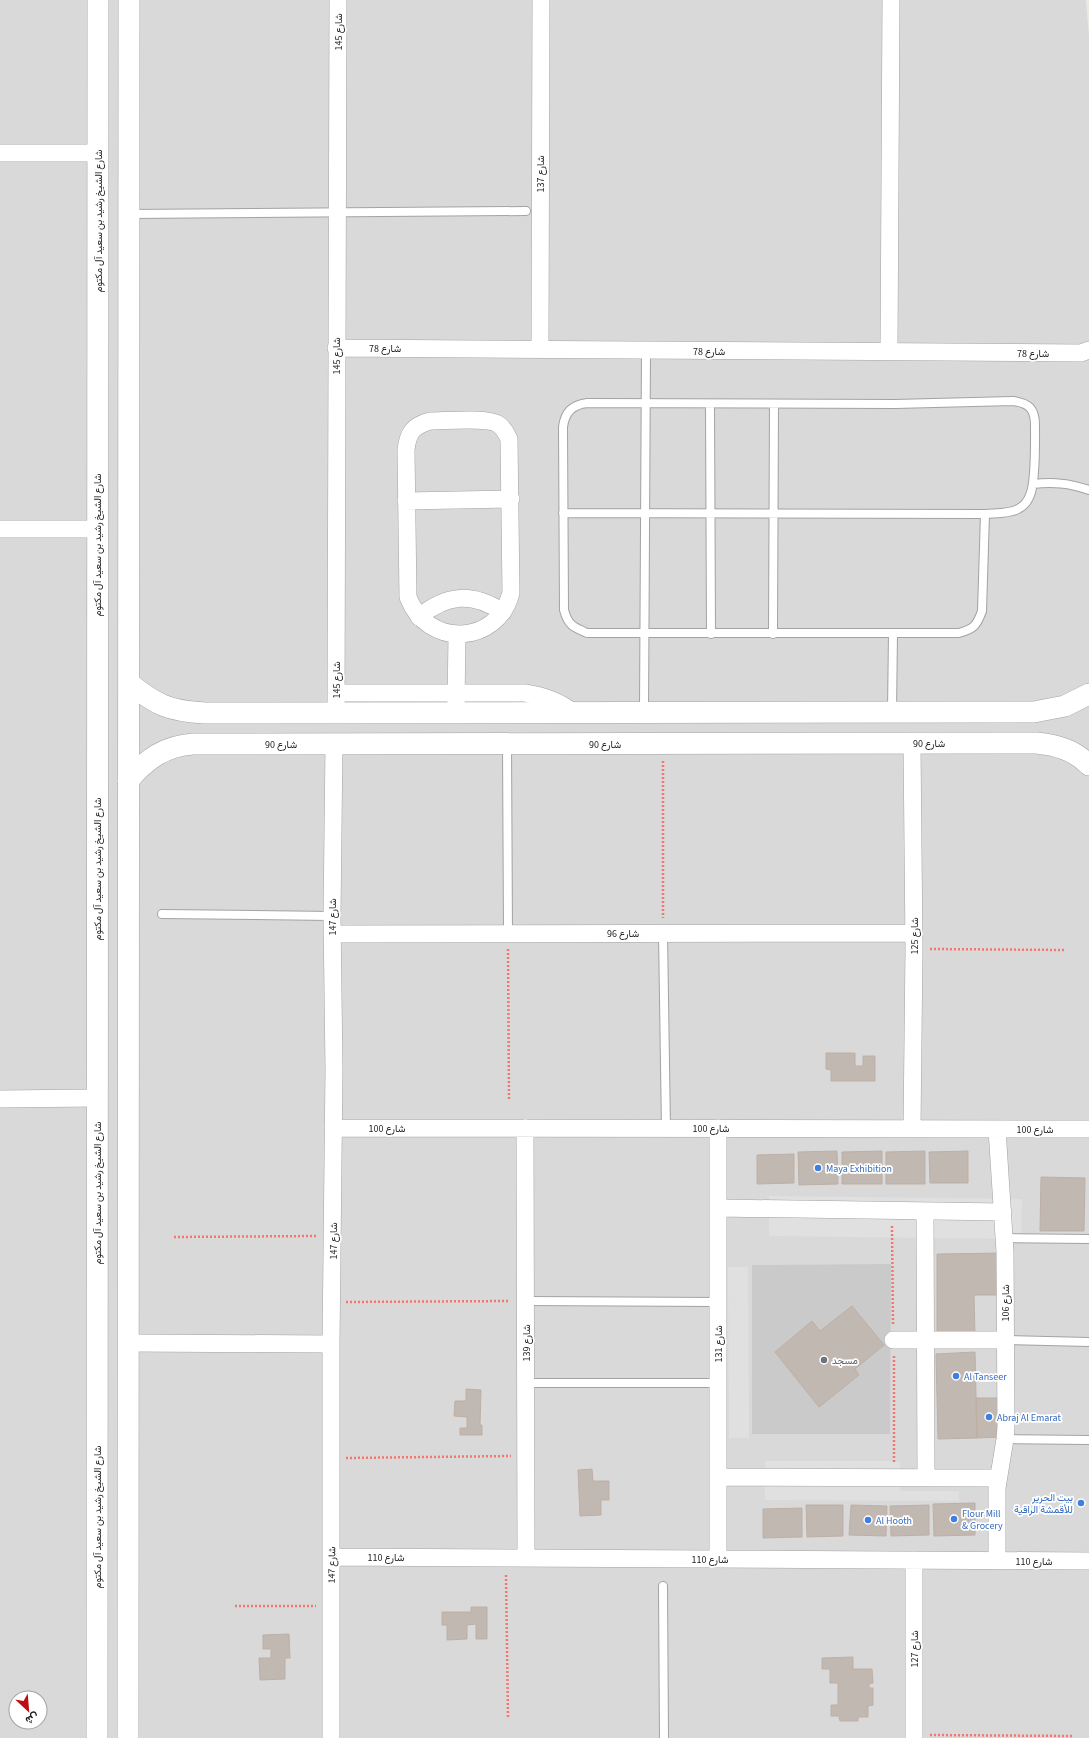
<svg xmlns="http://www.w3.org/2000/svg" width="1089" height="1738" font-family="'Source Sans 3',Vazirmatn,sans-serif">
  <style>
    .residential { fill: #dad9d9; fill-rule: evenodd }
    .religious { fill: #cacaca }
    .parking { fill: #e0e0e0 }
    .building { fill: #c1b8b2; stroke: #beafa5 }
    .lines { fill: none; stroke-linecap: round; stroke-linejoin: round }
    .service-casing { stroke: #a3a3a3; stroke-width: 10 }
    .minor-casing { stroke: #a3a3a3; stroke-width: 18 }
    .tertiary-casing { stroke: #a3a3a3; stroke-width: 22 }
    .path { stroke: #f2776e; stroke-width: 2.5; stroke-dasharray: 2 2; stroke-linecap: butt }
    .service { stroke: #fff; stroke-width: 8 }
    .minor { stroke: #fff; stroke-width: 17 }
    .tertiary { stroke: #fff; stroke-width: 21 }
    .shop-dot { fill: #3f7fe0; stroke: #fff; stroke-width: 1.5 }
    .worship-dot { fill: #6b7280; stroke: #fff; stroke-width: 1.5 }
    .labels { text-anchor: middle; stroke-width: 3.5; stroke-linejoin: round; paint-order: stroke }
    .street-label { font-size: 10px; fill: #1c1c1c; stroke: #fff }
    .shop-label { font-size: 10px; fill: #366cbe; stroke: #fff; text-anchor: start }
    .worship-label { font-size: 10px; fill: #5b616d; stroke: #fff; text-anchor: start }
  </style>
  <rect width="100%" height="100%" fill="#ede9e2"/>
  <path class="residential" d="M0,0H1086L1089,37V1738H0ZM16,1698H40V1722H16Z"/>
  <path class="religious" d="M891,1264L890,1434H752V1265Z"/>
  <path class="parking" d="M769,1196L1022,1199L1021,1239L769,1236Z
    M728,1267H748L749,1438H729Z
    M765,1461H900V1491H959V1501L765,1500Z"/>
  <path class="building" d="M826,1053H855V1066H863V1056H875V1081H831V1070L826,1069Z
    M837,1151L838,1184L799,1185L798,1152Z
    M882,1151V1184H842V1152Z
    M925,1151V1184H886V1152Z
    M968,1151V1183H930L929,1152Z
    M794,1154V1183L757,1184V1155Z
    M1041,1177L1085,1178L1084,1231H1040Z
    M1001,1253V1295H974L975,1336H937V1254Z
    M852,1306L884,1345L855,1369L859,1375L819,1407L775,1352L812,1321L820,1331Z
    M975,1352L977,1438L938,1439L936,1354Z
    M466,1389L481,1390L480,1425H482V1435H460V1428H467V1417L454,1416L455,1401H466Z
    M976,1398H1000L1002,1437L977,1438Z
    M592,1469L593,1481H609V1500H601V1515L580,1516L578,1470Z
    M975,1503V1535L934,1536L933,1504Z
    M806,1505H843V1536L807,1537Z
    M851,1505L887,1506L886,1536L849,1535Z
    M929,1505V1535L891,1536L890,1506Z
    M802,1508V1537L763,1538V1509Z
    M471,1607H487V1639H476V1624L467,1625V1639L447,1640V1625H442V1612H471Z
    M289,1634L290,1658H285V1679L260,1680L259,1658H271V1649H263V1635Z
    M853,1657V1669H872L873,1683L869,1684V1688H873V1705L868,1706V1717H858V1721H840L839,1716H831V1705H838V1683H830V1669H822V1658Z"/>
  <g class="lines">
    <defs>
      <path id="service" d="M129,214L526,211
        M710,404L711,634
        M1033,484C1053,482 1069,483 1089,490
        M563,513L985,514C995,513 1009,514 1018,509C1024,506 1028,501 1030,495C1036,482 1035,441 1035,425C1035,409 1029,403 1013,401L895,404L587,403C572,405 565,412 563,427L564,610C568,625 573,627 587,633H959C974,629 977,625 982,611L985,514
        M773,634L774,404
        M644,711L646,350
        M892,712L893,633
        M507,744L508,933
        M162,914L332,916
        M663,933L666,1129
        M1004,1238L1089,1239
        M525,1301L718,1302
        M1005,1340L1089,1342
        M526,1383H718
        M1005,1439L1089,1440
        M663,1586L664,1738"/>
      <path id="minor" d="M0,153H98
        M336,348L1081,353L1089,350
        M540,349L541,0
        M889,352L891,0
        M430,421C445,421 487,417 498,424C504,428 506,433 509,439L511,593C497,646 427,648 408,597L406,450C408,432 413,426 430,421Z
        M406,501L511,499
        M0,529H97
        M419,617C447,594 472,592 503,612
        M336,693H525C544,696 559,701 574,713
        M456,705L457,635
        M336,712L338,0
        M332,934L914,933
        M0,1099L97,1098
        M333,1128L1089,1129
        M525,1128L526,1558
        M912,1129L914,949L912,743
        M718,1208L1003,1212
        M925,1211L926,1477
        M893,1340H1005
        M128,1343L331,1344
        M718,1477L998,1478
        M331,1557L1089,1561
        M718,1559V1128
        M997,1561V1488L1005,1439L1006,1427L1005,1252L997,1129
        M331,1738V1344L334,1069L332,916L334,744
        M914,1738V1560"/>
      <path id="tertiary" d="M129,683C156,705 169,711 205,713L1034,712L1065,706L1089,694
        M128,781C146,759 165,746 193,744L1036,743C1057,745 1074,750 1089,765
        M97,1738L98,0
        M128,1738L129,0"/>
    </defs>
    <use href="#service" class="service-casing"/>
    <use href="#minor" class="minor-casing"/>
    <use href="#tertiary" class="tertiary-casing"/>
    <path class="path" d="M663,761V918
      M508,949L509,1100
      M930,949L1065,950
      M892,1226L893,1325
      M174,1237L316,1236
      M346,1302L509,1301
      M894,1356V1463
      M346,1458L511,1456
      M506,1575L508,1718
      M235,1606H316
      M930,1735L1072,1736"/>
    <use href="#service" class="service"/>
    <use href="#minor" class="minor"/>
    <use href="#tertiary" class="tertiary"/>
  </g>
  <g class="shop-dot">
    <circle cx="818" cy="1168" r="4"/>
    <circle cx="956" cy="1376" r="4"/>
    <circle cx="989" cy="1417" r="4"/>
    <circle cx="1081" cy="1503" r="4"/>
    <circle cx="954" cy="1519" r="4"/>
    <circle cx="868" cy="1520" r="4"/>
  </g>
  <circle class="worship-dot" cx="824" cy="1360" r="4"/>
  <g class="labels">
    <g class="street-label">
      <text transform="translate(338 32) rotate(-90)" y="4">شارع 145</text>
      <text transform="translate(540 174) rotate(-90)" y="4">شارع 137</text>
      <text transform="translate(98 221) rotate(-90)" y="4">شارع الشيخ رشيد بن سعيد آل مكتوم</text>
      <text x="385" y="352">شارع 78</text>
      <text x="709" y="355">شارع 78</text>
      <text x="1033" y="357">شارع 78</text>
      <text transform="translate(336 356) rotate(-90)" y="4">شارع 145</text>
      <text transform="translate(97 545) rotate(-90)" y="4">شارع الشيخ رشيد بن سعيد آل مكتوم</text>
      <text transform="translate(336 680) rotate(-90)" y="4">شارع 145</text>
      <text x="929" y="747">شارع 90</text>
      <text x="281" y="748">شارع 90</text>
      <text x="605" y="748">شارع 90</text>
      <text transform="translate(97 869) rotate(-90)" y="4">شارع الشيخ رشيد بن سعيد آل مكتوم</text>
      <text transform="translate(332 917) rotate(-90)" y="4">شارع 147</text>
      <text x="623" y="937">شارع 96</text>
      <text transform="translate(914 936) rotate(-90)" y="4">شارع 125</text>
      <text x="387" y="1132">شارع 100</text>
      <text x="711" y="1132">شارع 100</text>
      <text x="1035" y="1133">شارع 100</text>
      <text transform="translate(97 1193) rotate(-90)" y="4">شارع الشيخ رشيد بن سعيد آل مكتوم</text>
      <text transform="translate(333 1241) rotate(-90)" y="4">شارع 147</text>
      <text transform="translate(1005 1303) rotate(-90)" y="4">شارع 106</text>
      <text transform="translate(526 1343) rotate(-90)" y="4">شارع 139</text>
      <text transform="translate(718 1344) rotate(-90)" y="4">شارع 131</text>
      <text transform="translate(97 1517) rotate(-90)" y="4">شارع الشيخ رشيد بن سعيد آل مكتوم</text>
      <text x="386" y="1561">شارع 110</text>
      <text x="710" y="1563">شارع 110</text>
      <text x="1034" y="1565">شارع 110</text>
      <text transform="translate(331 1565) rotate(-89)" y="4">شارع 147</text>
      <text transform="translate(914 1649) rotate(-90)" y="4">شارع 127</text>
    </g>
    <g class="shop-label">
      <text x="826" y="1172">Maya Exhibition</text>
      <text x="964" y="1380">Al Tanseer</text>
      <text x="997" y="1421">Abraj Al Emarat</text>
      <text x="1073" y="1501" text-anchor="end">بيت الحرير<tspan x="1073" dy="12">للأقمشة الراقية</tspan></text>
      <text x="962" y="1517">Flour Mill<tspan x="962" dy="12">&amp; Grocery</tspan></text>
      <text x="876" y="1524">Al Hooth</text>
    </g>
    <g class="worship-label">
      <text x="832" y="1364">مسجد</text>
    </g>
  </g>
  <g transform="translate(28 1710) rotate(154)"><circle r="19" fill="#ffffff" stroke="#a4a4a4"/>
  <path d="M0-3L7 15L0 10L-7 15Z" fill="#bd0b11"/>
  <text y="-6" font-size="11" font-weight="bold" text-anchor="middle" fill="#1c1c1c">ش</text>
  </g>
</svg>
